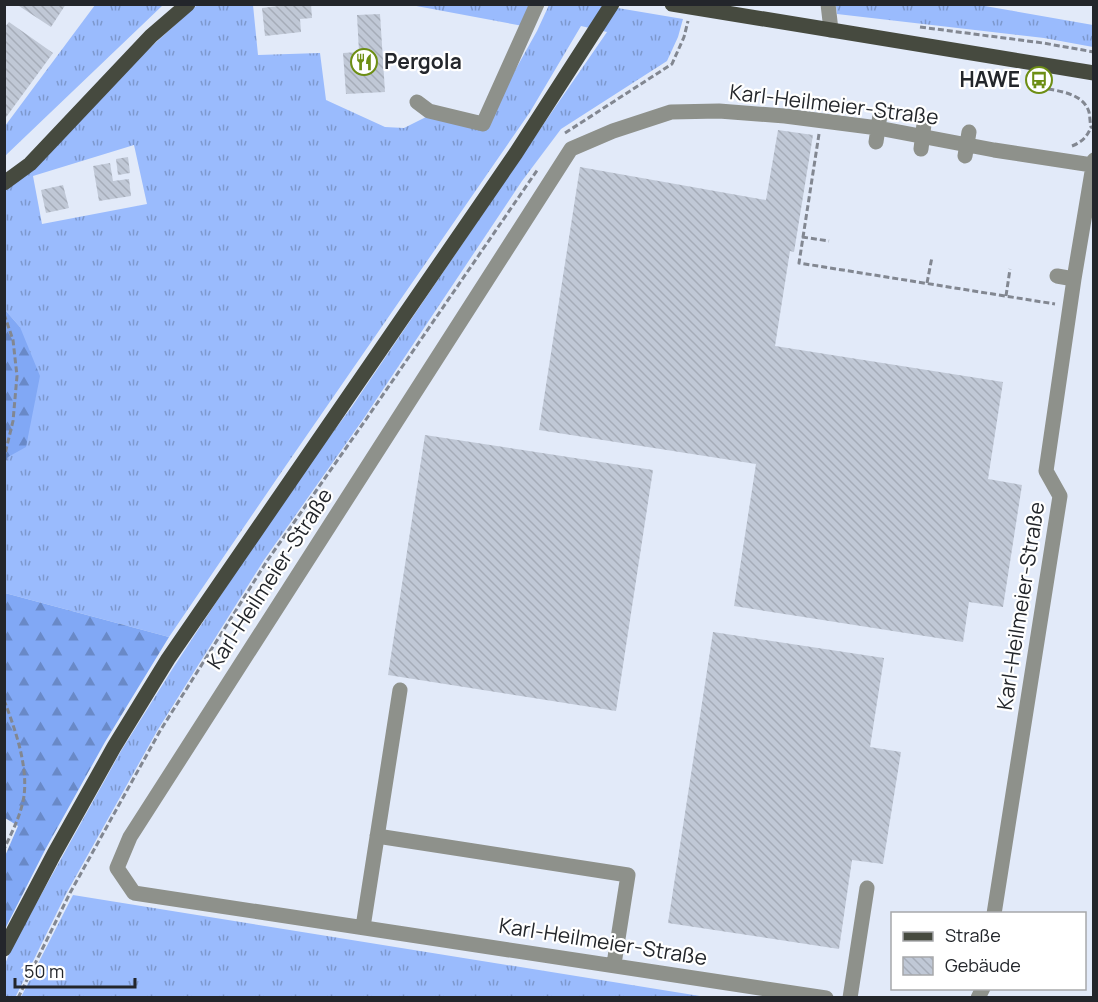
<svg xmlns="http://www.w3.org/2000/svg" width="1098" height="1002" font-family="Manrope,sans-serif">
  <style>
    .grass { fill: url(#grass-tufts); fill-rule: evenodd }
    .forest { fill: url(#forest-firs) }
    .building { fill: url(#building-back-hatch) }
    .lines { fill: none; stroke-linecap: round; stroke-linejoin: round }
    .path { stroke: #828791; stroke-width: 3; stroke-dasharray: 6 3; stroke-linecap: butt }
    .minor { stroke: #8e918b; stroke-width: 15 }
    .major { stroke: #464a3f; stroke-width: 15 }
    .labels { text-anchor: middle; stroke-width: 4.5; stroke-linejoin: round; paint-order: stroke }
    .poi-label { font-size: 21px; font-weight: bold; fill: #23262b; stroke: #fff; text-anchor: start }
    .street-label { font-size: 21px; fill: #23262b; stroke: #fff }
  </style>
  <defs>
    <pattern id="grass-tufts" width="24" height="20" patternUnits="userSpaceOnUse" patternTransform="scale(1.5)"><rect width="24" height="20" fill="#9abbfd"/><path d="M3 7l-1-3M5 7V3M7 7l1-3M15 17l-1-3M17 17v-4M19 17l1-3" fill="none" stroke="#7d98cd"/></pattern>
    <pattern id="forest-firs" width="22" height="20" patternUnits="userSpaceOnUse" patternTransform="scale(1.5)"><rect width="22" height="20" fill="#81a8f5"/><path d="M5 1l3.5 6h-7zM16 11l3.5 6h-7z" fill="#6989c7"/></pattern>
    <pattern id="building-back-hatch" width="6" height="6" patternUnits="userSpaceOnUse" patternTransform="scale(1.5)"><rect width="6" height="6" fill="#c0c8d6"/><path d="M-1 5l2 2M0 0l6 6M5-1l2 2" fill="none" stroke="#a5acb8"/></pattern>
  </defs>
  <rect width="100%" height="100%" fill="#e2eaf9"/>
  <path class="grass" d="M95,5H163L5,156V126Z
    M197,5H253L258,55L320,53L326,100L385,127L404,128L428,116L483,128L537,31L549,5H600L683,19L678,37L667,61L561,129L522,181L364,418L264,560L157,731L66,894L15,998L5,997V964L12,947L121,751L173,668L291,488L351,408L547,119L607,32L581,26L530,112L278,477L169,637L5,593V465L8,457L20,327L5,310V188L154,44ZM134,145L147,204L42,224L33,176Z
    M411,5H532L523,26Z
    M836,5H979L1093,25V47L1044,38L837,14Z
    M73,895L706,997H21Z"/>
  <path class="forest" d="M6,311L20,327L40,376L26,447L8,457L5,465Z
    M5,593L169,637L105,742L45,850L5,929V856L18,826L5,818Z"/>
  <path class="building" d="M16,4H66L51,27Z
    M295,4H311L312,18L300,19L301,32L265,36L262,8Z
    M380,14L385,92L346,94L343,53L359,52L357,15Z
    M9,22L53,53L4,120V28Z
    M778,130L813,135L794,252L790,251L775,346L1003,382L988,479L1022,485L1003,607L969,602L963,642L734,606L756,464L539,430L580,167L766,200Z
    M128,157L130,173L118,175L116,159Z
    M110,163L113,181L129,179L131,196L99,201L93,166Z
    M63,185L69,208L46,213L41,190Z
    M425,435L653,470L616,711L388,675Z
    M713,632L884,658L870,747L901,752L883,864L852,860L839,949L668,923Z"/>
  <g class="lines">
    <path class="path" d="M920,27L1043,43L1094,52
      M1039,77V81L1042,88C1059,91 1083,93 1089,112C1090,117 1090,123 1091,127L1094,128
      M565,133L672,64L684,37L688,21
      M819,134L799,263L1055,304
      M1072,146C1082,142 1087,137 1091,127
      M802,237L829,241
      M927,283L932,257
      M1006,296L1010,269
      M4,314L13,340L17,376L13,421L4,458
      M4,700C15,729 28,765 24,796C21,815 12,832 4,849
      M18,998L70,893L160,731L267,561L367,418L538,169"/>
    <path class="minor" d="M828,4L831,30
      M417,102L429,111L483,124L537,4
      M876,142L880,115
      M921,149L924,124
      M965,156L969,132
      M1057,276L1074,279
      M377,836L628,875L614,964
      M994,914L1060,496L1046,471L1074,279L1094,160
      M363,927L400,690
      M826,998L134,893L117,868L130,837L571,149L613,131L671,112L719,111L785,116L878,128L994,150L1092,165
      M850,998L867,888
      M978,998L983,988"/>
    <path class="major" d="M672,4L1094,73
      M4,183L30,164L151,36L188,4
      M4,949L54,854L114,747L168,659L516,153L612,4"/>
  </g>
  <defs>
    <symbol id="restaurant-ring" viewBox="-11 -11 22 22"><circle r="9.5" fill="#fff" stroke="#6d8e14" stroke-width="1.5"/><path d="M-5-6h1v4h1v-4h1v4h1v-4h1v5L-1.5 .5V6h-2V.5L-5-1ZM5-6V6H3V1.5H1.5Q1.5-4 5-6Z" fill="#6d8e14"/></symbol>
    <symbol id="bus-ring" viewBox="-11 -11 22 22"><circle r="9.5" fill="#fff" stroke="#6d8e14" stroke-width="1.5"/><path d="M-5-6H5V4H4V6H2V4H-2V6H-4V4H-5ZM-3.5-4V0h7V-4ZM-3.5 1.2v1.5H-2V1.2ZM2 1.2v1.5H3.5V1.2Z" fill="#6d8e14"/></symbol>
  </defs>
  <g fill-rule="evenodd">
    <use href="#restaurant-ring" x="349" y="47" width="30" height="30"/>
    <use href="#bus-ring" x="1024" y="65" width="30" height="30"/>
  </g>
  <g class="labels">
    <g class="poi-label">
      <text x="384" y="69">Pergola</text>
      <text x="1020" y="87" text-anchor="end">HAWE</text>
    </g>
    <g class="street-label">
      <text transform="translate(834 105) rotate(7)" y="7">Karl-Heilmeier-Straße</text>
      <text transform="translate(270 579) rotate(-57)" y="7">Karl-Heilmeier-Straße</text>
      <text transform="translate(1021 606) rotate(-81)" y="7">Karl-Heilmeier-Straße</text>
      <text transform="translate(603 942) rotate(9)" y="7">Karl-Heilmeier-Straße</text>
    </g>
  </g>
  <rect width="1098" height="1002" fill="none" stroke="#23262b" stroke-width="12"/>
  <rect x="891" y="912" width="195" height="78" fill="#ffffff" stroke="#a7a8aa" stroke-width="1.5"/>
  <rect x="903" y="932" width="30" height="9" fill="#464a3f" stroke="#a7a8aa" stroke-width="1.5"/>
  <text x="945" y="942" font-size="18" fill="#23262b">Straße</text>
  <rect x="903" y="957" width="30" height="18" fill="url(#building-back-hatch)" stroke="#a7a8aa" stroke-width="1.5"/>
  <text x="945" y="972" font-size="18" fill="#23262b">Gebäude</text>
  <path d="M15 978v9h120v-9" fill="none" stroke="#23262b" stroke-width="3"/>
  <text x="24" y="978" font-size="18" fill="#23262b" stroke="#ffffff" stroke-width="4.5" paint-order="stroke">50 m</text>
</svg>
